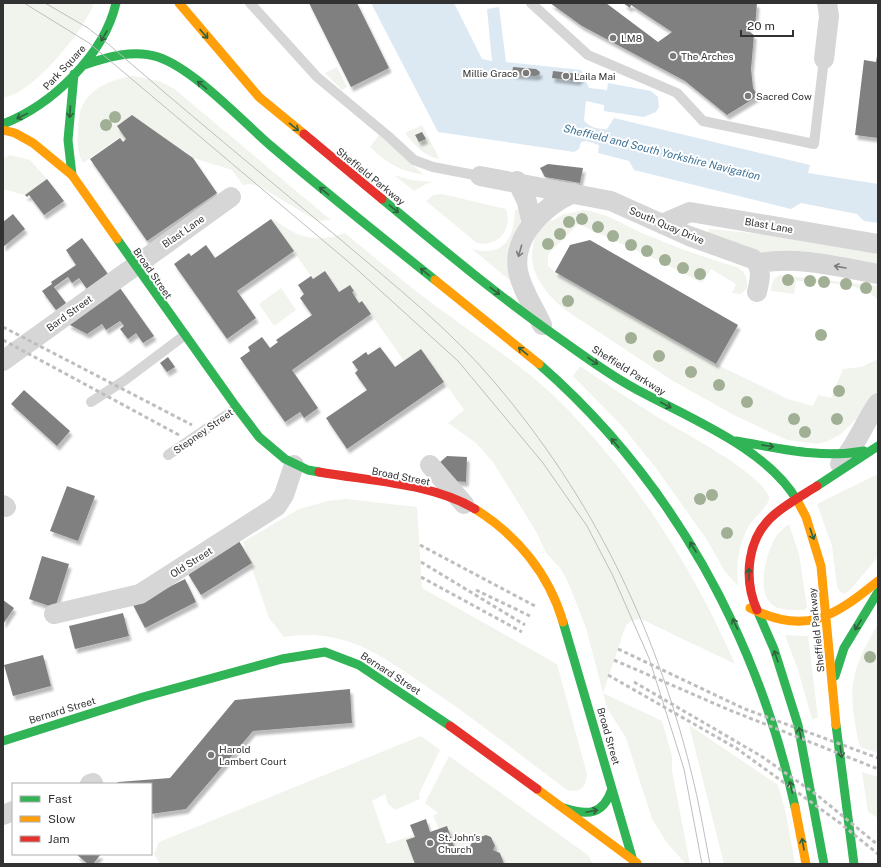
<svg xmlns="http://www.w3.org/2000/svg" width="881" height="867" font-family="'Public Sans',sans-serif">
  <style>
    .green { fill: #f1f4ed }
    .water { fill: #dce9f3 }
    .building { fill: #808080; filter: url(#shadow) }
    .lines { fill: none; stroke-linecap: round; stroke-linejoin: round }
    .lane { stroke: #d6d6d6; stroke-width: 10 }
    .street { stroke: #d6d6d6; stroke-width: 20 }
    .fast { stroke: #30b455; stroke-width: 9 }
    .slow { stroke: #ff9f0a; stroke-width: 9 }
    .jam { stroke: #e5322d; stroke-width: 9 }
    .tram { stroke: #bebebe; stroke-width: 1 }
    .rail { stroke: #bebebe; stroke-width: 3; stroke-dasharray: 4 3; stroke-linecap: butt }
    .tree { fill: #a1b095 }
    .oneway { stroke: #31603e }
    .oneway2 { stroke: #7c7c7c }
    .poi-dot { fill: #7a7a7a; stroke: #fff; stroke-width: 1.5 }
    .labels { text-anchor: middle; stroke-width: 4; stroke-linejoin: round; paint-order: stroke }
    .poi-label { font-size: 10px; fill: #323232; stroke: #fff; text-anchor: start }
    .street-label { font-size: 10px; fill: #323232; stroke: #fff }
    .water-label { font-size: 11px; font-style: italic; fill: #3e7296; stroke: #fff }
  </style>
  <defs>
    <filter id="shadow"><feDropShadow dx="2.5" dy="4.5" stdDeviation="1" flood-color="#0004"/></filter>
  </defs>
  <rect width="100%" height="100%" fill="#fff"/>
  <path class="green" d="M3,3H94C85,29 42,80 18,92C13,95 8,96 3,98Z
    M337,67L347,87L342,90L325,73Z
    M133,76L159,81L173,88L331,220L317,221L259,186L250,184L243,185L232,170L193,158L132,116L117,126L126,139L123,142L119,138L83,163C77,152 77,143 78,131C79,124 79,115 81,109C89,88 112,79 133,76Z
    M422,125L438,156L439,159C423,156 415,145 405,133Z
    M379,135L424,175C399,170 388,164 370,147Z
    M10,155L30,160L47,179L25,195L3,189V159Z
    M394,175L412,180L433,182L426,184L414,191Z
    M442,194L506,209C513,230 498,247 477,243L426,201L433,195Z
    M521,209L518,287L472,249C504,257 514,239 515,210Z
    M583,210C605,212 622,224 642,233C673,246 705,258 737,267C745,272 748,278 747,288L741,294L732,293L736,284L711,269L702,283L655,259L578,224L548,254V266L555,272L716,364L788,399L813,406L818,395L831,398L843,369L861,367L878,359V393L855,420L841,434L828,441L818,444L787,440L734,415L673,381L567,311C543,292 522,266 537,233C540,227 545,222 549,218L552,221L562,215Z
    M272,218C296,237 315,244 345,233C380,262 414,291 451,317C486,343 523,366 554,396C633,473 691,564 735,664L641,619L631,621L626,625L603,693L662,721L672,756V771L690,864H686L667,843L652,819L626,738L607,708L586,628L568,582L560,568L546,553L537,533L493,462L476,443L448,423L464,410L421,349L404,361L362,301L359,303L352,292L354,291L350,285L339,292L325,272L313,279L271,219Z
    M709,229L761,234L878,254V269L764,256L747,246L708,233Z
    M780,275L878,286V300C862,281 819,283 796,281L794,294L771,291C772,283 772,278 780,275Z
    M281,288L296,310L274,326L259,304Z
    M580,366C604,382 627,398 651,413C674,428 764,473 769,498C770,504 754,518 750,524C738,544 736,564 738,586L724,570L707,540L656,468L622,426L573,376Z
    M878,474V557L850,590L843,594L839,590L837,586L832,546L817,504Z
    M346,499L417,507L422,588L557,664L587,774C586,787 581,793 567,790C519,754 471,716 420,682C398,667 376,651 350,642C327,635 307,633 284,637L269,618L243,542L299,509L328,501Z
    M789,524L799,554L807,607L804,610C796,610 782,611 774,606C756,594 765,559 773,542C776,535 782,529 789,524Z
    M878,624V753L860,747C847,691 849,673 878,624Z
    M785,635L808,636L818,718L812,719L798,670Z
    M689,725L778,785L786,814L795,864H724Z
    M421,736L440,750L419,794L420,799L395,810L388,804L385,794L372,801L387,844L413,835L415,837L407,840L415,864H160L154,854L159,842Z
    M449,756L588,855L593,864H504L500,853L493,850L495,846L491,837L486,835L474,839L470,846L471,850L457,855L447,826L439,829L433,816L438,813L425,803Z
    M862,772L878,777V818L868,812Z"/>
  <path class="water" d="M371,3H454L482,59L492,61L487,9L499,7L506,62L581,70L589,88L607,90L608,83L651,91L658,97L659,107L656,112L644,117L604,111V105L586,101L584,120C588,127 600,130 607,129L614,118L810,165L808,173L878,184V223L864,221L857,214L801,203L791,209L634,170L629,161L598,153L599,145L586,141L581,142L579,149L574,152L438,132Z"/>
  <path class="building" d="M309,3H357L389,68L351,87Z
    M550,3H606L658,42L672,32L631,5L630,8L623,3H757L755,27L751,24L747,30L754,35L751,69L753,88L758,96L727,115L685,81L582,26Z
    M877,56L878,138L855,135L864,60L876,62Z
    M513,67L536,69L540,72L539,75L535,76L512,74Z
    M553,71L579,74L581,78L577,81L552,78Z
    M132,115L193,158L217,193L147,241L90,159L120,138L123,142L126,139L117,126Z
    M422,132L426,139L419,142L415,135Z
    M548,164L583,168L580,183L545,177L540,168Z
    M47,179L64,201L44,215L29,195L27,197L25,195Z
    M13,214L25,229L3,247V222Z
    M271,219L294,251L237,291L256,318L227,339L174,264L189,253L191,256L206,245L215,258Z
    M82,238L108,274L87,289L79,278L72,283L68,277L54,287L66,303L56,310L42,291L52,284L51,282L76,265L66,250Z
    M590,240L738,325L716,364L555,272L570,245Z
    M325,271L339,292L350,285L354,291L352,292L359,303L362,301L371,314L292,370L318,408L304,418L300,412L285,422L240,358L250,351L248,347L262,337L270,348L278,342L276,340L312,315L300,298L304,294L298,285L311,276L313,279Z
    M120,288L154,336L143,343L136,333L128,339L120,329L124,326L120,321L106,330L102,324L87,334L68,324Z
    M380,347L395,367L421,349L444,382L347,449L326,418L367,390L355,373L358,370L352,362L366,352L368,355Z
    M168,357L175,367L167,372L160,363Z
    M24,390L70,431L57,446L11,404Z
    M447,456L467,457L466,482L453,481L438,464Z
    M67,486L95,496L78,541L50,531Z
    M239,541L252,563L201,595L188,574Z
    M42,556L69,564L55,608L29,599Z
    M185,579L196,602L145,628L133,605Z
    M3,600L14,608L3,624Z
    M123,613L129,636L75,649L69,626Z
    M43,655L51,686L13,696L4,665Z
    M350,689L352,723L253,731L186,809L151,814V784H116L118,782L170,778L235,700Z
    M426,819L430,832L447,826L457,855L471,850L470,846L474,839L486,835L491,837L495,846L493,850L500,853L504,864H415L406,840L415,837L410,825Z
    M76,854H101L93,864H88Z"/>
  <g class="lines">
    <path class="lane" d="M250,3L317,77L388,136L414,160L433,167L480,176
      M531,3L588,55L677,93L703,121L814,144L824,59
      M91,402L125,380L185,335
      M168,455L237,408"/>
    <path class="street" d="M824,59L829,16L827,3
      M480,176L611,201L689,236L753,259C763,267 760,280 757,292
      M517,181L527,202L532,225
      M662,224L690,212L878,244
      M759,263C799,256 839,267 878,274
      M542,325C534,307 522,291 518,271C512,236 544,206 573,193
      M3,361L231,197
      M840,464C856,446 864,423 878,403
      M430,465L464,504
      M3,505L6,507
      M54,614L140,594L277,506L284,495L294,465
      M90,784L93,783
      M3,815L13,811"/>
    <path class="fast" d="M84,65C107,57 134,49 158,57C194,69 242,121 271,146C325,192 380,236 435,280
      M3,124C52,105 104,55 116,3
      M72,175L68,140L74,74
      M382,199C440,247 498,296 560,339C584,356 608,374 634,388C686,417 768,448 798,502
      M117,239L237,408L259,437L285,459L308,470L319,472
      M539,364C672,480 757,636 795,807
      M736,441C779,448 820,459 864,451
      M817,486L878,446
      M757,610L774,649L798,725L824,864
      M563,622L634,864
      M835,676L844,648L878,592
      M836,725L854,864
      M3,741L143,697L282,659L325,652L359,665L450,726
      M564,808C588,816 603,815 612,789"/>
    <path class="slow" d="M179,3L259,97L304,134
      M3,130L15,133L33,143L72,175L117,239
      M435,280L539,364
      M798,502L806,517L821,566L836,725
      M475,509C517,535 549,574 563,622
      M750,608C805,636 834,617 878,581
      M537,789L637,863
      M795,807L806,864"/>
    <path class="jam" d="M304,134L382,199
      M319,472C369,481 432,483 475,509
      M757,610C743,578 747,537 775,514C788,503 803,495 817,486
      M450,726L537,789"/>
    <path class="tram" d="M24,3L89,43L351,264L458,361L543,463L587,526L613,576L649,658L684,769L702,864
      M45,3L88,28L107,43C184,110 263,175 341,240C394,285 451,330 496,384C593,499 654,624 691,771C699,802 704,833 710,864"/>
    <path class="rail" d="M3,327L192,425
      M3,340L179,435
      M420,545L535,606
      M421,562L525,625
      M421,577L522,632
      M476,590L530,616
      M618,649L745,709L878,758
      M614,660L727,709L878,769
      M608,675L736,748L840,823L878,854
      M634,682L761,756L817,795L878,845"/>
  </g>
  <g class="tree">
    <circle cx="115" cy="117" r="6"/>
    <circle cx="106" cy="125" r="6"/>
    <circle cx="582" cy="219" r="6"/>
    <circle cx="569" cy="222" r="6"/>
    <circle cx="598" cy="227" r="6"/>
    <circle cx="560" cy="234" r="6"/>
    <circle cx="613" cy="236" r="6"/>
    <circle cx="548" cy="244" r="6"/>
    <circle cx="631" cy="245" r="6"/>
    <circle cx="647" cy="251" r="6"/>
    <circle cx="665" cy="260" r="6"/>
    <circle cx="683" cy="268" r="6"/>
    <circle cx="700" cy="274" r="6"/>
    <circle cx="788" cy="280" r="6"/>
    <circle cx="810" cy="281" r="6"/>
    <circle cx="824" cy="282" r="6"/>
    <circle cx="846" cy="284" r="6"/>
    <circle cx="866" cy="288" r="6"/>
    <circle cx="568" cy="301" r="6"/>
    <circle cx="821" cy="335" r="6"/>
    <circle cx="631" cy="338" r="6"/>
    <circle cx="659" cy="356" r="6"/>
    <circle cx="691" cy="372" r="6"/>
    <circle cx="719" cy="385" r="6"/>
    <circle cx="839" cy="391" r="6"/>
    <circle cx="747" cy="402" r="6"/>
    <circle cx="794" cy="419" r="6"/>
    <circle cx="837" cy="419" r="6"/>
    <circle cx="805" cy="432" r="6"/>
    <circle cx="712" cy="495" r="6"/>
    <circle cx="700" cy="499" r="6"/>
    <circle cx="727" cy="533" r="6"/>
    <circle cx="870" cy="657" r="6"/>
  </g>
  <defs><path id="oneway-shaft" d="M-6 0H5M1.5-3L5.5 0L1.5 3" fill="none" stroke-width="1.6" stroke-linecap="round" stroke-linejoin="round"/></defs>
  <g class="oneway">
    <use href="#oneway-shaft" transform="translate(204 34) rotate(49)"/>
    <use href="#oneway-shaft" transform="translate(104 36) rotate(120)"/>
    <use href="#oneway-shaft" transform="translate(202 85) rotate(-141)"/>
    <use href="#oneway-shaft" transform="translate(70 112) rotate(94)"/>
    <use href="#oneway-shaft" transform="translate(22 116) rotate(154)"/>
    <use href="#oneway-shaft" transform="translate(294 127) rotate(39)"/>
    <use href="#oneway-shaft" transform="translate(324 191) rotate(-140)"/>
    <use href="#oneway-shaft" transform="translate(394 209) rotate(39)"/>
    <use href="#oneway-shaft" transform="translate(425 272) rotate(-141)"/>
    <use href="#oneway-shaft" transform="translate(495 291) rotate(37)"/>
    <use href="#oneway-shaft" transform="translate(523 351) rotate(-141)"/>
    <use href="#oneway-shaft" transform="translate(593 361) rotate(34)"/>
    <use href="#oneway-shaft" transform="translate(666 405) rotate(28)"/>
    <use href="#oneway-shaft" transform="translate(615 443) rotate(-130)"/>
    <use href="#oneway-shaft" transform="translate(768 446) rotate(9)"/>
    <use href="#oneway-shaft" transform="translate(812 534) rotate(71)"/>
    <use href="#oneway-shaft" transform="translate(693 547) rotate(-122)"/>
    <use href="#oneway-shaft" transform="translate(749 574) rotate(-91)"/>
    <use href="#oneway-shaft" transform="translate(735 624) rotate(-116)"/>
    <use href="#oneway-shaft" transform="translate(858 625) rotate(122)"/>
    <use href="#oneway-shaft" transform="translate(776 656) rotate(-109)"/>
    <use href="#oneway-shaft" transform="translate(800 733) rotate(-102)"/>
    <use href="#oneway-shaft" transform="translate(841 752) rotate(82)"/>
    <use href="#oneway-shaft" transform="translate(791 787) rotate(-103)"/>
    <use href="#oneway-shaft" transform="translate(592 811) rotate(-12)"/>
    <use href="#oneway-shaft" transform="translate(803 844) rotate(-100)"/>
  </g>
  <g class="oneway2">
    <use href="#oneway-shaft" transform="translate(520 251) rotate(106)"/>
    <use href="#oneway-shaft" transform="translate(840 267) rotate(-170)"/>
  </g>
  <g class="poi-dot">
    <circle cx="613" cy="38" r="4"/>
    <circle cx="673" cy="56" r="4"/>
    <circle cx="526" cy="73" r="4"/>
    <circle cx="566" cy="76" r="4"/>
    <circle cx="748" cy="96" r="4"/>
    <circle cx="211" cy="755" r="4"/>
    <circle cx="430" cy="843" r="4"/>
  </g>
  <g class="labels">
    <g class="poi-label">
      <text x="621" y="42">LM8</text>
      <text x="681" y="60">The Arches</text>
      <text x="518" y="77" text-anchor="end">Millie Grace</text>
      <text x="574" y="80">Laila Mai</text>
      <text x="756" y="100">Sacred Cow</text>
      <text x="219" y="753">Harold<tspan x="219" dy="12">Lambert Court</tspan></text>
      <text x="438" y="841">St. John's<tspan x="438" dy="12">Church</tspan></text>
    </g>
    <g class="street-label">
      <text transform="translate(64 67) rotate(-47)" y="4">Park Square</text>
      <text transform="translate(371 176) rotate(39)" y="4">Sheffield Parkway</text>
      <text transform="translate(667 225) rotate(23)" y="4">South Quay Drive</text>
      <text transform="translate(769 225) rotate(10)" y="4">Blast Lane</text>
      <text transform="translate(183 231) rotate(-35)" y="4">Blast Lane</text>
      <text transform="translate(153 273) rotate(55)" y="4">Broad Street</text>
      <text transform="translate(69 313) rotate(-36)" y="4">Bard Street</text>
      <text transform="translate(629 370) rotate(32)" y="4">Sheffield Parkway</text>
      <text transform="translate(203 431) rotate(-35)" y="4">Stepney Street</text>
      <text transform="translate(401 476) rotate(11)" y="4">Broad Street</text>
      <text transform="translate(191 562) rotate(-32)" y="4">Old Street</text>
      <text transform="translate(816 630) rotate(-96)" y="4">Sheffield Parkway</text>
      <text transform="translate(391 673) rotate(33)" y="4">Bernard Street</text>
      <text transform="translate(62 710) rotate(-17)" y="4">Bernard Street</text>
      <text transform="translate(609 736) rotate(74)" y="4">Broad Street</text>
    </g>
    <g class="water-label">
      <text transform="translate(662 152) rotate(14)" y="4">Sheffield and South Yorkshire Navigation</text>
    </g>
  </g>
  <rect width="881" height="867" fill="none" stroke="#323232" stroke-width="8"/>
  <rect x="12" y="783" width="140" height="72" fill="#ffffff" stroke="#adadad"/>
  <rect x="20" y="796" width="20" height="6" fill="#30b455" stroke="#adadad"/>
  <text x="48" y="803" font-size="12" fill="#323232">Fast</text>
  <rect x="20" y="816" width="20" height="6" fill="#ff9f0a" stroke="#adadad"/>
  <text x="48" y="823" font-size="12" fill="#323232">Slow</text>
  <rect x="20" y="836" width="20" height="6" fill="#e5322d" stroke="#adadad"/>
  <text x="48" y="843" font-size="12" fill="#323232">Jam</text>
  <path d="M741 30v6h52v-6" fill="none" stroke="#323232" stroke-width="2"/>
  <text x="747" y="30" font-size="12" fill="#323232" stroke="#ffffff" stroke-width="3" paint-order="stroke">20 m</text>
</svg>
